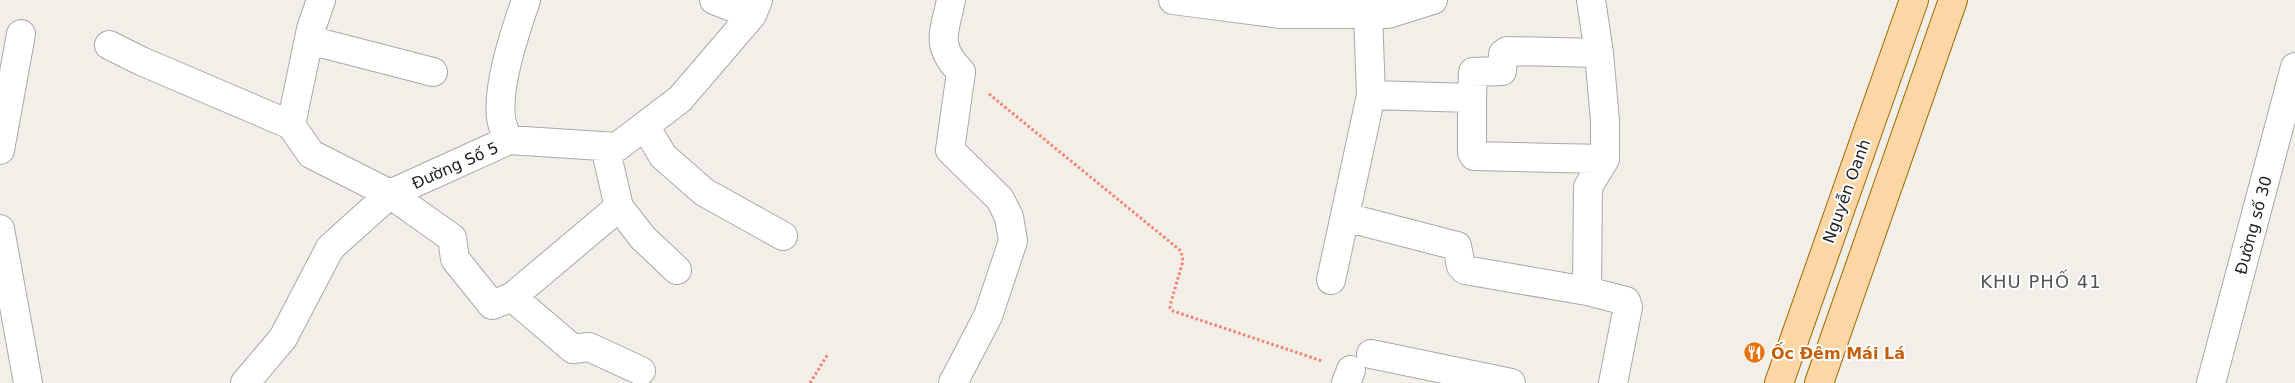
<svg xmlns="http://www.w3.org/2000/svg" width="2295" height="383" font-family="'DejaVu Sans',sans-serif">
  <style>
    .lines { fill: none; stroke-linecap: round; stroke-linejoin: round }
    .minor-casing { stroke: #a9a9a9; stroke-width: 30 }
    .major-casing { stroke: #a06b00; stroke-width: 30 }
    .path { stroke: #fa8072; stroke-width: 3; stroke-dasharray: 2.5 2.5; stroke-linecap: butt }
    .minor { stroke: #fff; stroke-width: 28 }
    .major { stroke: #fcd6a4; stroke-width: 28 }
    .labels { text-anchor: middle; stroke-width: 4; stroke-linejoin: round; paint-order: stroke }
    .street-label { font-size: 16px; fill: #222; stroke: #fff }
    .food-label { font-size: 16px; font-weight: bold; fill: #c56008; stroke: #fff; text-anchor: start }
    .neighbourhood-label { font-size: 18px; letter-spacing: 1px; fill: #555; stroke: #fff }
  </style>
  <rect width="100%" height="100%" fill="#f2efe9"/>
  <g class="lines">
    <defs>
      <path id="minor" d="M321,0L311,29L291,125L311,154L390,194L452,238L455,259L492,305L512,297L573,349L589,347L641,371
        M714,0L752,15
        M951,0C944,34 935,45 961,72L950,150L1000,199L1009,217L1013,241L988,316L953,383
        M1173,0L1280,14H1388L1433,0
        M1591,0L1599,53L1605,121V159L1588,187L1587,291L1626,301L1628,307L1613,383
        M309,40L433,72
        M109,45L141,61L291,125
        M1371,95L1472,98V153L1474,156L1605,159
        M1472,98L1473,72L1502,71L1503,54L1507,51L1599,53
        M645,126L663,156L704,192L783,236
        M509,140C506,134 502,125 501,118C497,85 515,32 526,0
        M605,147L619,207L643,238L677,270
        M0,150L21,34
        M1345,217L1457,246L1461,266L1465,270L1587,291
        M0,229L28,383
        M1331,280L1371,95L1368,14
        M512,297L619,207
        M1371,354L1511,383
        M245,383L283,338L330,248L390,194L509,140L617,147L680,99L752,15L758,0
        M1346,383L1351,370
        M2211,383L2295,67"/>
      <path id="major" d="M1779,383L1914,0
        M1819,383L1953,0"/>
    </defs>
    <use href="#minor" class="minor-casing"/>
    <use href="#major" class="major-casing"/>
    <path class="path" d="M989,94L1181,251L1183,261L1171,302L1170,308L1173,311L1322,361
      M810,383L828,354"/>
    <use href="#minor" class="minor"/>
    <use href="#major" class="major"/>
  </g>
  <defs>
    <symbol id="restaurant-disc" viewBox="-11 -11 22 22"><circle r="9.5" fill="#e8710a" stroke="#fff"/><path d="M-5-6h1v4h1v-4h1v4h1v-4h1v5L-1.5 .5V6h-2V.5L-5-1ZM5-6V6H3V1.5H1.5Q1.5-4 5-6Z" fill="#fff"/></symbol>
  </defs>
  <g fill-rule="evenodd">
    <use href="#restaurant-disc" x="1742" y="340" width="25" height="25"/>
  </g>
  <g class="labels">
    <g class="street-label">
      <text transform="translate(455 165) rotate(-24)" y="6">Đường Số 5</text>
      <text transform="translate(1846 191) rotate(-70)" y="6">Nguyễn Oanh</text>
      <text transform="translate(2253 225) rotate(-75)" y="6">Đường số 30</text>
    </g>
    <g class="food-label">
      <text x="1771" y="359">Ốc Đêm Mái Lá</text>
    </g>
    <g class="neighbourhood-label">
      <text x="2041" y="288">KHU PHỐ 41</text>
    </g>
  </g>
</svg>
